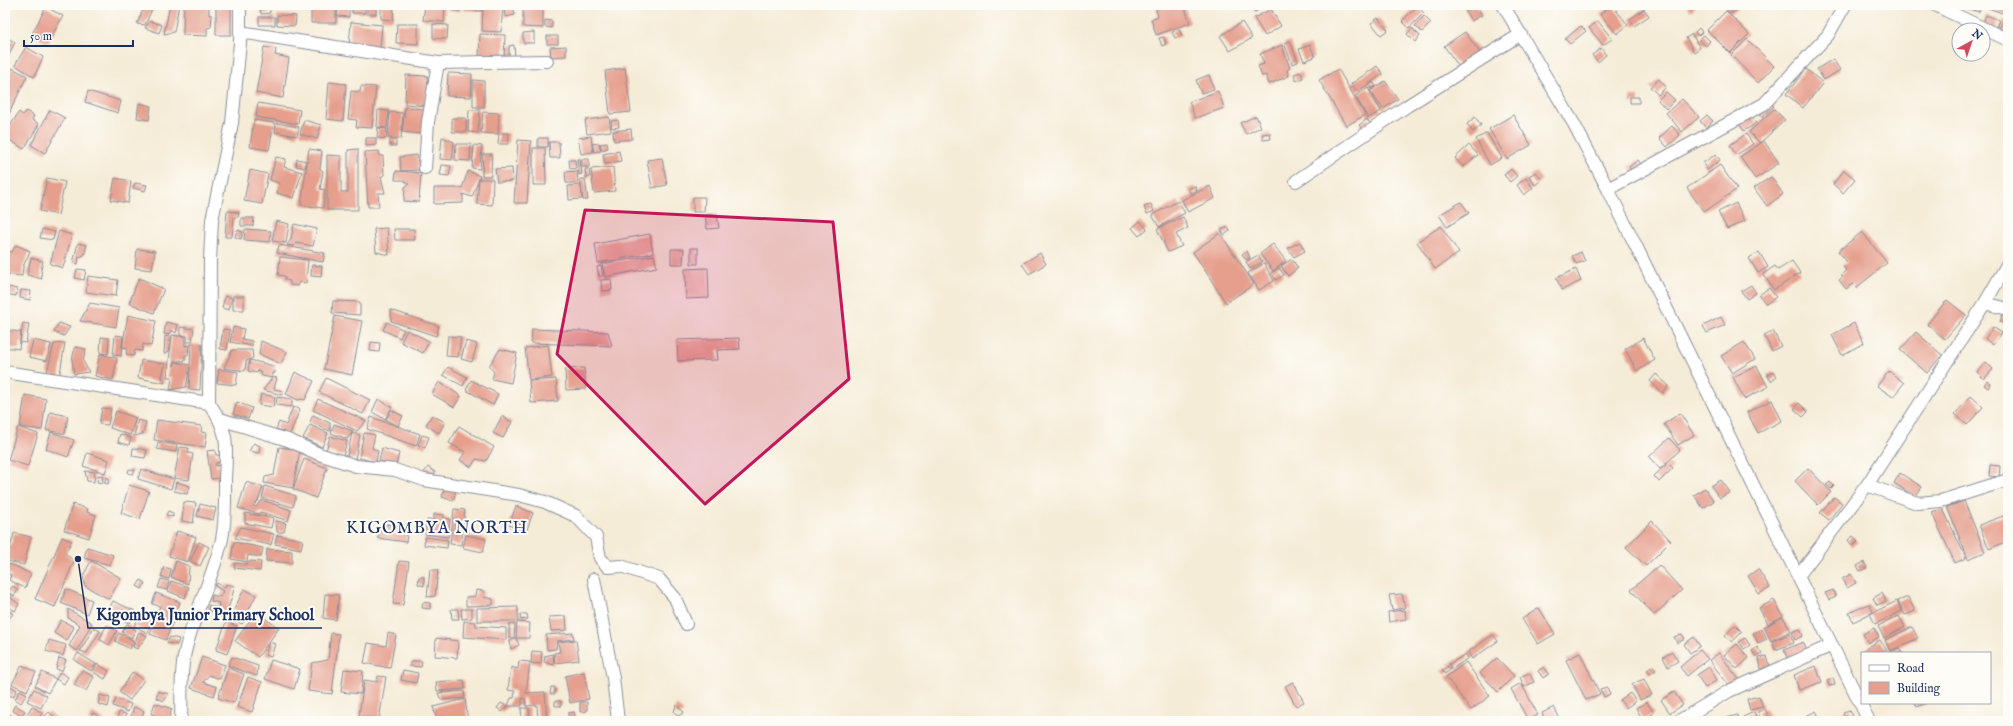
<svg xmlns="http://www.w3.org/2000/svg" width="2013" height="726" font-family="'IM FELL English',serif">
  <style>
    .building { fill: #e69f8d }
    .lines { fill: none; stroke-linecap: round; stroke-linejoin: round }
    .street-casing { stroke: #888e9a; stroke-width: 14 }
    .street { stroke: #fff; stroke-width: 12 }
    .marked { fill: #c2185b; fill-opacity: 0.2; stroke: #c2185b; stroke-width: 3; stroke-linejoin: round }
    .labels { text-anchor: middle; stroke-width: 4; stroke-linejoin: round; paint-order: stroke }
    .quarter-label { font-size: 17px; letter-spacing: 1px; fill: #1b2f5e; stroke: #fdfcf7 }
    .leader { fill: none; stroke: #1b2f5e; stroke-width: 1.5 }
    .callout-dot { fill: #1b2f5e; stroke: #fdfcf7; stroke-width: 1.5 }
    .callout-label { font-size: 16px; text-anchor: middle; font-weight: bold; fill: #1b2f5e; stroke: #fdfcf7; stroke-width: 4; stroke-linejoin: round; paint-order: stroke }
  </style>
  <rect width="100%" height="100%" fill="#fdfcf7"/>
  <filter id="ink" filterUnits="userSpaceOnUse"><feTurbulence type="fractalNoise" baseFrequency=".025" numOctaves="2"/><feDisplacementMap in="SourceGraphic" scale="8" xChannelSelector="R" yChannelSelector="G"/><feConvolveMatrix kernelMatrix="1 2 1 2 8 2 1 2 1" color-interpolation-filters="sRGB"/></filter>
  <filter id="wash" filterUnits="userSpaceOnUse"><feTurbulence type="fractalNoise" baseFrequency=".012" numOctaves="4" result="noise"/><feDisplacementMap in="SourceGraphic" scale="16" xChannelSelector="R" yChannelSelector="G"/><feGaussianBlur stdDeviation="0.9" result="paint"/><feColorMatrix in="noise" values="0 0 0 0 0 0 0 0 0 0 0 0 0 0 0 0 0 1.4 0 .05"/><feComposite in="paint" operator="in"/></filter>
  <g filter="url(#wash)">
    <rect width="100%" height="100%" fill="#f5ecd7"/>
    <g id="blocks">
      <path class="building" d="M145,5H154L145,25L137,24Z
        M170,5H179L174,32L164,34Z
        M184,5H209V15H212L211,27L207,28V36L183,35Z
        M216,5H231V35H216Z
        M311,5H336V23H311Z
        M338,5H349V17L337,16Z
        M352,5H365V13H352Z
        M367,5H376V14H367Z
        M381,5H394L393,20L381,19Z
        M425,5H445L444,22L423,20Z
        M450,5H461L460,11L450,10Z
        M464,5H482V11L464,10Z
        M483,5H503L501,32L482,31Z
        M523,5H543V28L523,27Z
        M1168,5H1184L1190,23L1156,35L1151,19L1158,16L1156,9Z
        M1255,5H1260L1261,8L1255,12L1252,6Z
        M1465,5H1476L1482,15L1471,21L1463,6Z
        M1534,5H1545L1539,10Z
        M1612,5L1628,25L1617,34L1600,14Z
        M1685,5H1697L1691,11Z
        M1737,5L1739,9L1729,14L1725,6Z
        M1962,5H1981L1979,12L1961,7Z
        M1989,5H2008V15L1988,8Z
        M513,6L515,15L505,17L504,7Z
        M1417,6L1424,13L1409,28L1402,21Z
        M46,7L63,16L48,43L32,34Z
        M260,7H270V13L261,14Z
        M1271,9L1281,26L1265,36L1254,18Z
        M1644,9L1649,16L1634,26L1630,19Z
        M1726,11L1749,34L1730,53L1707,30Z
        M277,15L296,16L295,26L277,25Z
        M1986,15L1999,20L1995,31L1982,26Z
        M1424,16L1431,23L1422,32L1415,26Z
        M259,17H275V25H259Z
        M1378,18L1388,30L1381,35L1371,23Z
        M2004,19L2008,21V36L1998,31Z
        M545,20L552,21V28L545,27Z
        M150,21L162,25L159,33L145,28Z
        M1598,21L1612,39L1603,45L1589,28Z
        M351,22L382,25L380,48L349,46Z
        M1242,22L1252,38L1230,51L1220,36Z
        M397,24H418V44L396,43Z
        M433,24L448,25L447,39L433,38Z
        M1581,26L1586,31L1570,44L1565,39Z
        M1412,28L1420,36L1415,42L1407,34Z
        M1699,28L1702,32L1698,36L1695,32Z
        M1179,29L1182,36L1175,38L1172,32Z
        M534,32V43H523V33Z
        M1465,32L1481,54L1460,68L1444,46Z
        M480,34L505,35L504,59L479,58Z
        M1692,34L1700,48L1694,52L1686,38Z
        M1704,35L1710,41L1706,46L1699,40Z
        M547,36H558V44H547Z
        M5,37L15,42L5,64Z
        M1164,37L1166,44L1162,46L1159,38Z
        M1747,39L1774,66L1758,83L1731,55Z
        M1290,41L1298,62L1292,64L1284,43Z
        M514,45L515,57H509V46Z
        M1282,45L1290,68L1287,70L1289,76L1269,84L1266,75L1262,76L1258,66L1264,64L1260,54Z
        M1310,45L1315,57L1304,61L1299,49Z
        M566,46V56L551,57L550,47Z
        M26,47L43,57L34,77L15,65Z
        M264,47L276,49L275,55L289,58L283,98L256,93Z
        M1601,48L1606,55L1598,62L1592,55Z
        M1833,59L1840,70L1824,80L1817,69Z
        M1377,66L1383,74L1357,92L1351,84Z
        M12,68L27,76L5,122V82Z
        M625,68L631,112L610,114L605,71Z
        M1338,69L1365,115L1346,126L1319,80Z
        M1806,69L1823,83L1803,108L1786,94Z
        M1301,72L1303,78L1296,81L1294,74Z
        M448,73L472,74L471,97L447,96Z
        M406,75L428,76L426,106L405,104Z
        M1209,75L1214,89L1201,93L1196,80Z
        M1659,79L1666,87L1658,95L1650,87Z
        M473,80L484,81V107H473Z
        M1385,81L1398,99L1383,109L1370,91Z
        M329,82L346,84L343,121L326,119Z
        M1373,82L1376,86L1371,89L1369,85Z
        M361,86L376,87L372,128L356,127L357,120L348,119L351,91L360,92Z
        M1368,88L1381,111L1368,118L1355,96Z
        M88,91L121,101L118,113L85,102Z
        M1218,91L1224,108L1195,118L1189,102Z
        M1666,92L1675,100L1666,109L1658,100Z
        M1630,97H1639V103H1630Z
        M1766,97L1774,106L1762,117L1754,108Z
        M1682,99L1699,117L1682,132L1666,113Z
        M139,103L151,106L149,120L137,118Z
        M258,103L300,110L298,124L256,117Z
        M405,107L425,109L422,134L402,132Z
        M1774,109L1785,120L1760,143L1749,132Z
        M50,110L65,118L45,153L31,145Z
        M378,110L389,111L387,128L377,127Z
        M469,110H480L478,133L468,132Z
        M26,111L34,116L32,120L39,124L24,149L5,137V134L19,112L23,115Z
        M390,112L403,113L401,139L388,138Z
        M483,112L499,113L498,134L481,133Z
        M1749,112L1756,123L1744,131L1736,120Z
        M1513,115L1531,145L1507,159L1489,129Z
        M1707,115L1713,121L1706,128L1700,121Z
        M1256,116L1261,127L1246,134L1240,123Z
        M609,117L611,131L587,134L585,120Z
        M1475,117L1481,125L1473,132L1467,124Z
        M452,118H466V132H452Z
        M1367,119L1371,124L1363,130L1359,125Z
        M254,120L274,123L269,150L250,147Z
        M304,120L321,125L317,139L300,134Z
        M618,120L619,127L612,128L611,121Z
        M276,123L299,127L297,136L275,132Z
        M1672,126L1680,135L1667,147L1659,138Z
        M378,128L387,129L386,139L377,138Z
        M631,129L632,139L614,141L613,131Z
        M499,133H509L508,144H498Z
        M1270,133L1271,139L1263,140L1262,134Z
        M1487,133L1502,158L1490,165L1476,139Z
        M1746,134L1753,144L1736,155L1730,145Z
        M591,136L593,152L581,154L578,138Z
        M442,137L454,142L452,160L440,159Z
        M366,138H376V145L366,146Z
        M538,138H548V147H538Z
        M390,140H396V146H390Z
        M518,140L531,141L527,203H514Z
        M1764,141L1779,163L1755,179L1740,157Z
        M549,142H559L560,158H550Z
        M599,143L601,151L594,152L592,144Z
        M607,143L608,148L602,150L600,144Z
        M456,144H471L470,161L455,160Z
        M474,145L482,146L480,169L472,168Z
        M1469,145L1478,155L1463,167L1455,158Z
        M533,148H545L546,185H533Z
        M309,149L322,151L320,169L323,171L320,189L325,190L323,208L301,205Z
        M358,149V210H327V155L341,156V192H348V150Z
        M379,151L380,156H383L384,175L381,177L385,193H378L379,207H368L365,152Z
        M619,151L621,161L605,164L603,154Z
        M483,154H492L491,176H482Z
        M1716,154L1720,160L1707,170L1703,163Z
        M417,155L419,170L401,171L400,157Z
        M276,157L286,159L284,167L302,172L294,198L277,193L279,183L270,180Z
        M662,158L667,185L652,188L647,160Z
        M297,159L306,161L305,168L296,166Z
        M577,159H580L582,174L579,175Z
        M582,159H589V167H582Z
        M569,160H575L576,168L570,169Z
        M1638,160L1644,168L1635,175L1629,167Z
        M442,165L451,166L449,176L440,175Z
        M1720,165L1737,189L1704,212L1687,188Z
        M613,167L615,191L594,193L591,169Z
        M512,168L513,181L497,182L495,169Z
        M585,169H589L590,177L586,178Z
        M1511,169L1517,176L1510,182L1504,175Z
        M250,170L268,174L262,204L244,201Z
        M1844,170L1855,179L1843,193L1833,184Z
        M396,171L421,173L419,202L404,201L405,187L409,184L403,180H395Z
        M468,171L480,176L479,179H493L492,205L477,204L479,179L472,197L463,194V203L434,204V188H462Z
        M577,171L578,183H566L565,172Z
        M1536,172L1542,180L1535,185L1529,176Z
        M1771,177L1783,194L1767,206L1754,188Z
        M47,178L65,182L58,215L40,211Z
        M115,178L131,181L128,203L111,200Z
        M1526,178L1533,188L1524,195L1517,185Z
        M580,179H585L588,200H583Z
        M135,183L147,185L145,191L133,188Z
        M581,185L582,199L569,200L568,186Z
        M1195,186L1197,191L1191,194L1188,189Z
        M1210,186L1215,198L1188,212L1182,200Z
        M693,197H705L704,212H693Z
        M1178,201L1185,213L1159,227L1152,215Z
        M1461,202L1469,213L1447,227L1439,215Z
        M1736,203L1745,221L1727,229L1718,212Z
        M1151,204L1154,211L1147,214L1144,207Z
        M227,211L239,212L238,217H234L232,237H225Z
        M717,214L719,228L707,229L705,215Z
        M1183,217L1188,228L1176,234L1182,246L1168,252L1157,229Z
        M241,218H254L253,226H241Z
        M276,221L289,224L286,243L272,241Z
        M1140,221L1147,229L1139,236L1132,228Z
        M294,224L317,229L313,246L296,243L293,246L287,245L291,239Z
        M1441,226L1459,253L1435,269L1417,242Z
        M1228,227L1230,231L1224,235L1221,230Z
        M387,228L389,255L376,252L374,229Z
        M42,229L55,232L53,240L40,238Z
        M245,229L271,231L270,242L244,240Z
        M394,229H414L415,240H395Z
        M237,230L243,232L241,239L235,237Z
        M59,231L72,235L63,268L50,264Z
        M1862,232L1887,263L1856,288L1852,284L1846,289L1839,280L1843,277L1841,275L1846,270L1843,266L1847,262L1838,251Z
        M1220,233L1254,284L1226,303L1193,252Z
        M650,234L653,253L598,263L595,244Z
        M1300,242L1305,251L1294,257L1288,248Z
        M78,243L87,245L84,255L79,257L78,264L73,263Z
        M1273,244L1286,261L1273,271L1260,254Z
        M16,245L30,251L23,267L22,276L5,274V251L12,252Z
        M279,245L325,253L323,262L277,253Z
        M691,248H698V264H691Z
        M137,249L155,251L152,270L135,268Z
        M671,249H684L683,264H671Z
        M1247,251L1250,258L1246,260L1242,254Z
        M1581,252L1585,261L1576,264L1572,256Z
        M1759,252L1768,267L1758,273L1749,258Z
        M1040,253L1046,264L1029,274L1022,264Z
        M654,255L657,267L605,277L602,264Z
        M1258,255L1262,262L1250,269L1246,262Z
        M280,257L308,260L306,283L299,282L297,286L290,285V281L285,280V276L278,275Z
        M31,258L43,261L41,270L42,279L27,275Z
        M1292,259L1298,268L1288,276L1281,266Z
        M1792,261L1800,273L1774,290L1763,274L1775,266L1778,270Z
        M1264,263L1274,281L1259,290L1248,273Z
        M312,265L322,266L321,277L311,276Z
        M601,266L603,276H599L597,267Z
        M708,268L709,298L686,299L685,269Z
        M1279,268L1284,275L1276,280L1271,273Z
        M77,269L86,270L84,280L75,278Z
        M1576,269L1581,281L1562,290L1556,278Z
        M88,276L118,280L116,296L86,292Z
        M139,278L164,289L154,313L129,303Z
        M611,279L612,290L602,291L601,280Z
        M1751,285L1756,293L1747,299L1741,291Z
        M5,286L17,289L16,296L5,294Z
        M1769,288L1776,297L1766,304L1759,295Z
        M21,290L31,291L30,300L20,298Z
        M225,296L232,298L229,310L222,308Z
        M233,296H244V310H233Z
        M1947,300L1966,315L1945,339L1927,324Z
        M333,301L360,302V315L332,313Z
        M90,303L119,308L116,327L80,321Z
        M391,310L439,326L436,336L391,321Z
        M2003,313L2008,315V324L2000,322Z
        M128,315L156,321L151,346L143,344L142,351L135,350L134,356L126,354L127,348L122,347Z
        M335,316L362,321L352,375L324,369Z
        M1721,317L1725,325L1707,333L1703,326Z
        M166,322L178,325L176,333L171,330L169,335L164,334Z
        M387,322L404,330L400,338L383,330Z
        M23,323L29,324L26,343L20,342Z
        M59,323L70,327L64,336L54,332Z
        M1854,323L1864,343L1842,355L1832,335Z
        M180,327L194,329L192,342H187V336L180,335Z
        M233,327L244,329L242,339L252,341V346L230,342Z
        M1993,327L2002,333L1993,345L1985,339Z
        M223,329L230,330L227,350L220,349Z
        M532,329L608,332L612,346L531,343Z
        M5,330L21,332L19,349L5,347Z
        M407,330L429,341L423,353L401,342Z
        M1773,331L1781,346L1772,351L1764,335Z
        M1916,332L1942,355L1927,373L1900,350Z
        M115,335L123,336L121,356L113,355Z
        M172,335L185,337V346L189,345L188,355H185V361H174V366L175,362L190,365L191,344L202,345L200,390L189,389L190,367L186,387L170,390L172,377H167Z
        M165,336L170,337L169,351L164,354Z
        M448,336L461,337L458,357L446,356Z
        M101,337L109,338L108,354L100,353Z
        M739,338L740,349L717,350L718,360L678,361L677,340Z
        M1643,338L1655,360L1637,371L1625,349Z
        M33,340L51,344L47,361L29,357Z
        M261,341L287,352L281,364L259,354Z
        M466,341L477,344L472,362L461,359Z
        M2006,341H2008V351L2003,349Z
        M371,342L380,343L379,352L370,351Z
        M1744,342L1755,359L1732,373L1721,356Z
        M65,343L59,379L47,372L54,344Z
        M548,345L552,377L529,380L525,348Z
        M75,347L86,349L83,361L89,372L74,374L72,360Z
        M500,349L517,353L511,383L492,379L494,372L489,366Z
        M232,350H252L253,358L246,361L245,371L224,368Z
        M100,354L117,358L113,380L95,376Z
        M141,360L165,364L162,377L165,383L138,378Z
        M250,360L274,366L275,373H272V378L262,376L260,371L258,370L257,373L248,371Z
        M1986,362L1993,369L1984,379L1977,372Z
        M1757,366L1768,387L1744,399L1733,377Z
        M448,367L467,377L463,386L443,375Z
        M584,368L586,389L566,390L565,369Z
        M219,369L238,372L236,385L217,383Z
        M1773,371L1777,376L1771,381L1767,375Z
        M1889,371L1904,383L1893,397L1877,386Z
        M295,372L314,381L305,400L302,399L298,400L286,394Z
        M1656,374L1669,386L1663,393L1650,381Z
        M273,377L277,378L274,389L283,391L282,395L263,390Z
        M326,378L370,400L363,414L319,392Z
        M556,379L558,401L531,403L529,381Z
        M471,380L498,394L493,405L466,390Z
        M1987,381L1991,384L1988,388L1984,385Z
        M439,382L461,396L454,407L432,394Z
        M261,394L275,397L273,407L259,405Z
        M25,395L46,399L42,430L20,427Z
        M1971,396L1983,407L1967,425L1955,414Z
        M277,397L292,399V407L276,405Z
        M318,399L366,421L357,431L313,410Z
        M378,399L392,407L385,419L372,412Z
        M1772,400L1782,421L1758,433L1747,412Z
        M237,402L252,408L248,419L233,414Z
        M1799,403L1808,412L1803,417L1794,409Z
        M293,407L300,409L290,434L276,429L279,422L286,425Z
        M102,408L111,409L108,425L99,424Z
        M391,410L403,416L398,426L386,420Z
        M116,411L136,418L130,435L110,428Z
        M50,412L68,416L65,434L46,430Z
        M1680,413L1694,435L1678,445L1664,424Z
        M313,415L330,423V431L310,422Z
        M432,415L445,422L439,433L426,425Z
        M502,416L512,422L503,438L493,433Z
        M371,417L420,434L416,446L367,429Z
        M138,420L146,422L143,434L134,436Z
        M157,420L202,426L201,432L207,433L205,447L154,440Z
        M334,424L353,431L347,439L331,433Z
        M310,425L328,433L322,447L303,438Z
        M459,426L494,447L486,461L476,459L471,467L460,460L465,452L449,443Z
        M18,427L38,434L28,466L8,460Z
        M51,432L74,440L68,457L46,449Z
        M352,433L360,435L355,459L347,457Z
        M364,433L375,435L372,448L378,451L376,462L359,458Z
        M120,434L131,438L129,445L118,442Z
        M422,435L429,437L425,448L418,445Z
        M330,436L347,441L343,456L326,451Z
        M1669,438L1680,450L1660,469L1649,457Z
        M158,442L177,445L176,452L157,449Z
        M254,443L260,446L259,453L249,451Z
        M180,447L189,448L188,453L193,454L189,480L174,478Z
        M279,447L300,450L293,488L264,483L265,477L274,475Z
        M133,448L147,450L145,458L132,456Z
        M382,448L399,453L396,466L379,461Z
        M215,450L216,455H219L220,462L216,463V466L220,465L221,478L211,479L207,451Z
        M87,453L109,460L105,473L83,466Z
        M304,459L327,468L316,498L293,489Z
        M1668,463L1673,468L1659,482L1654,476Z
        M1990,465L2000,466L1999,477L1989,476Z
        M428,467L435,472L434,481L423,474Z
        M1808,468L1831,492L1818,505L1795,481Z
        M129,469L135,470L133,474L128,473Z
        M141,469L174,479L171,489L138,479Z
        M85,471L95,472L94,482L87,481Z
        M1900,473L1922,487L1915,497L1894,483Z
        M98,475L103,476L102,483L97,482Z
        M106,477L109,478L108,484L104,483Z
        M1721,480L1730,492L1720,498L1711,486Z
        M176,482L190,486L187,494L174,491Z
        M246,482L263,487L258,501L253,506L256,507L262,500L291,510L288,521L261,512L258,514L238,508Z
        M1830,482L1834,486L1831,489L1826,485Z
        M129,485L149,491L140,519L121,513Z
        M265,486L296,496L293,507L262,498Z
        M445,487L456,491L453,501L442,497Z
        M1705,488L1714,501L1703,508L1694,495Z
        M1834,497L1842,503L1829,520L1820,513Z
        M1964,501L1985,552L1968,559L1947,507Z
        M184,502L196,503L193,523L182,521Z
        M73,504L88,509L87,512L96,515L89,538L64,530Z
        M200,504L216,508L213,520L197,516Z
        M516,506L533,513L526,532L509,525Z
        M454,509L465,510L461,545L450,544Z
        M1943,509L1966,558L1955,563L1932,513Z
        M168,511L173,513V517L166,515Z
        M245,513L273,518L271,528L245,523Z
        M434,514L444,515V518L450,519L448,537L425,534L427,520H434Z
        M2003,516L2008,528V541L1989,549L1979,525Z
        M276,521L286,523L284,532H277Z
        M1652,521L1671,541L1646,566L1626,547Z
        M384,524L408,527L406,542L377,538Z
        M5,526L8,527L6,543H5Z
        M241,527L274,534L271,545L235,538Z
        M177,531L196,537L188,562L169,556Z
        M14,533L31,537L24,565L7,561Z
        M277,535L303,540L301,549L275,544Z
        M466,535L486,539L483,552L463,548Z
        M1853,536L1858,542L1852,546L1848,540Z
        M62,537L72,541L65,553L74,561L55,607L35,599Z
        M425,537L448,540L447,548L424,545Z
        M199,542L209,547L200,566L190,561Z
        M234,542L263,548L261,557L248,555L247,562L231,559Z
        M87,547L113,555L110,565L84,558Z
        M267,549L292,551V563L266,561Z
        M91,561L121,578L109,599L85,586L83,576Z
        M176,561L189,566L188,584L171,577Z
        M251,561L261,562L260,571L234,568L235,563L246,564Z
        M399,561L409,562L403,605L393,604Z
        M1864,562L1867,568L1860,571L1857,566Z
        M6,564L13,565L31,574L25,588L9,580L11,575L5,573Z
        M1659,565L1682,590L1654,615L1631,590Z
        M164,567L171,569L169,579L161,577Z
        M1758,569L1770,588L1759,594L1748,576Z
        M430,570H438L435,596L427,597Z
        M1851,574L1856,583L1847,588L1842,579Z
        M419,577H424V586L418,584Z
        M161,579L169,581L167,590L158,588Z
        M141,580L145,583L142,589L137,586Z
        M171,581L189,587L185,598L168,591Z
        M217,583L225,588L226,584L235,586L226,616L208,610L209,605L218,608L219,603L211,601L212,595L220,597L223,591L215,586Z
        M13,586L18,590L14,596L8,592Z
        M66,589L92,600L87,614L61,603Z
        M244,589L256,595L242,624L230,618Z
        M476,590L484,591L483,597L493,599V605L466,606V597L475,596Z
        M1833,590L1836,597L1829,600L1825,593Z
        M5,591L12,599L19,604L15,611L5,605L7,600L5,599Z
        M156,593L180,602L166,640L150,634L160,606L152,604Z
        M1882,593L1886,601L1877,605L1873,598Z
        M325,594L339,595L336,620L323,618Z
        M1402,594L1405,608L1392,610L1389,595Z
        M1908,597L1915,611L1905,615L1898,601Z
        M1774,600L1783,616L1768,624L1759,608Z
        M113,601L135,611L129,623L107,613Z
        M1897,601L1902,611L1875,624L1870,614Z
        M423,602L430,603V609L422,608Z
        M1869,604L1873,612L1853,622L1849,613Z
        M518,607V621H477V608Z
        M1539,608L1555,634L1538,644L1522,619Z
        M6,609L13,614L7,621L5,619Z
        M68,609L92,623L77,651L69,646L80,625L68,618Z
        M451,609H458L459,619H452Z
        M461,609H472V618L462,619Z
        M1405,610L1406,619L1389,622L1388,612Z
        M256,612L279,628L269,642L275,644L271,657L265,655L269,642L258,657L235,641Z
        M520,614H527L528,619L521,620Z
        M140,615L151,620L148,633L134,626Z
        M566,616L567,630L551,631L549,617Z
        M1899,616L1905,627L1884,638L1878,626Z
        M1783,617L1791,631L1771,641L1764,627Z
        M61,620L74,627L67,641L54,633Z
        M464,621L475,622L476,626L506,628V640L463,637Z
        M226,622L237,626L227,654L216,650Z
        M517,622L530,623L529,638H516Z
        M127,624L136,630L131,638L122,632Z
        M509,624H515L514,638H509Z
        M107,625L117,631L109,645L99,639Z
        M1735,625L1742,632L1732,642L1725,636Z
        M94,627L100,631L87,653L80,651Z
        M1912,627L1918,638L1890,651L1885,640Z
        M1874,628L1879,637L1868,643L1863,634Z
        M1762,629L1767,639L1758,643L1753,633Z
        M1800,629L1803,636L1795,640L1792,632Z
        M139,632L147,636L137,649L133,647Z
        M119,633L134,641L130,649L115,641Z
        M331,633L339,634L332,694L308,691L312,663L328,660Z
        M388,633L396,635L390,668L364,663L368,643L386,646Z
        M573,633L574,639L557,641L556,649L547,650L546,635Z
        M1682,634L1685,639L1677,643L1674,637Z
        M1790,634L1794,643L1775,650L1772,641Z
        M1493,635L1498,641L1472,659L1468,652Z
        M170,637L179,639L177,645L167,643Z
        M1694,637L1700,646L1690,653L1684,644Z
        M436,638L458,641L457,658L435,656Z
        M516,638L519,645L511,649L510,641Z
        M1745,638L1750,645L1744,649L1739,642Z
        M49,640L66,645L63,656L46,651Z
        M576,640L579,660L555,663L554,653L560,652L558,642Z
        M1880,640L1887,651L1863,653L1862,651Z
        M1803,642L1808,653L1789,662L1784,650Z
        M1737,644L1749,658L1737,669L1724,655Z
        M1757,647L1762,654L1756,657L1752,651Z
        M1900,648L1903,653H1889Z
        M1700,650L1708,659L1687,676L1680,667Z
        M532,651L542,652L541,664L531,663Z
        M1672,652L1678,661L1668,667L1663,657Z
        M78,653L96,664L91,671L74,660Z
        M1580,653L1600,694L1586,700L1566,660Z
        M1719,653L1740,681L1731,688L1709,660Z
        M553,654L554,665L544,662L545,656Z
        M1466,654L1468,658L1452,669L1449,664Z
        M1767,656L1770,667L1761,669L1759,658Z
        M202,657L225,665L220,679L209,675L203,682L217,687L214,696L191,688Z
        M232,657L258,666L257,676L228,666Z
        M59,658L66,660L62,671L56,669Z
        M1497,658L1514,676L1498,692L1480,673Z
        M271,660L300,669L294,689L265,679Z
        M413,661H422L421,667L409,666Z
        M519,661L530,662L526,693L545,692L547,721H538L537,705L526,706L525,699L522,698V706H508L511,698H514L515,691L508,690L511,667L518,669Z
        M1466,662L1490,696L1471,710L1446,677Z
        M97,664L109,671L105,679L93,672Z
        M22,665L36,672L27,691L12,684Z
        M1448,666L1451,669L1445,674L1442,671Z
        M1653,666L1656,670L1650,674L1647,670Z
        M1816,666L1822,682L1799,690L1794,675Z
        M1544,667L1549,674L1543,678L1538,671Z
        M1709,667L1717,680L1705,688L1697,675Z
        M228,668L244,674L234,703L218,698Z
        M344,669L363,671L361,694L341,692Z
        M82,670L94,677L86,691L74,685Z
        M403,670L418,673L416,683L401,680Z
        M42,672L56,679L48,693L35,686Z
        M60,672L68,677L64,684L56,679Z
        M133,672L144,680L130,700L119,692Z
        M584,672L589,699L570,703L565,676Z
        M1529,673L1534,682L1524,687L1520,677Z
        M378,676L386,677L379,720L359,716L364,680L377,682Z
        M248,677L262,682L252,712L237,707Z
        M1833,678L1835,685L1829,686L1827,680Z
        M1644,679L1652,695L1640,700L1632,684Z
        M464,680L465,689L437,691L436,682Z
        M1293,682L1304,702L1296,706L1285,686Z
        M1521,683L1538,715L1528,720L1511,689Z
        M10,686L17,690L13,697L6,693Z
        M551,687H555V694H550Z
        M1607,687L1610,694L1604,697L1600,689Z
        M34,689L47,696L41,708L27,701Z
        M20,690L27,694L21,703L15,699Z
        M158,691L169,694L164,701L156,698Z
        M464,691L465,698L441,700L438,693Z
        M1674,692L1683,705L1670,713L1661,700Z
        M1630,693L1636,701L1626,708L1620,700Z
        M100,695L110,698L108,707L98,704Z
        M1759,696L1763,707L1750,710L1747,699Z
        M116,699L131,704L128,712L113,706Z
        M465,699L468,721H447L444,717H436L433,707Z
        M555,701H561V706H555Z
        M580,702H587V711L580,712Z
        M1647,702L1654,713L1643,720L1636,708Z
        M155,703L172,709L168,720L151,714Z
        M501,703L508,707L502,712L497,708Z
        M1915,703H1927L1917,707Z
        M15,705L25,711L21,716L12,710Z
        M676,705L684,712L679,716L674,712Z
        M32,706L42,713L37,721H23Z
        M134,707L144,711L141,721L130,719Z
        M1554,707L1561,721H1545L1542,713Z
        M521,708H529L530,721H522Z
        M1765,709L1771,721H1761L1758,712Z
        M1850,710L1852,718L1845,719L1843,712Z
        M1816,711L1821,721H1796Z
        M49,712L59,721H47L43,718Z
        M119,712L126,714L124,720L117,718Z
        M574,712L576,719L568,721V713Z
        M1754,712L1757,718L1745,721L1743,717Z
        M93,713L106,721H88Z
        M10,714L19,721H5Z
        M1738,715L1739,721H1722V719Z"/>
    </g>
  </g>
  <g filter="url(#ink)">
    <use href="#blocks" fill-opacity="0" stroke="#888e9a" stroke-width="1"/>
    <g class="lines">
      <defs>
        <path id="street" d="M1503,5L1574,124L1608,189L1869,721
          M1935,5L2008,40
          M240,32L438,63L547,61
          M425,168L428,122L438,63
          M1296,181L1407,106L1521,34
          M1608,189L1764,104L1828,35L1845,5
          M1985,303L2008,309
          M5,372L209,403
          M220,419L288,440L319,454L356,466L395,470L424,480L519,495L545,502L576,516L596,537L600,558L608,567L621,566L659,579L675,598L686,624
          M1867,485L1917,503L1941,501L2008,480
          M1798,576L1867,485L1985,303L2008,263
          M594,579L613,678L618,721
          M181,721C182,700 180,678 184,657C192,616 213,579 222,539C226,519 225,498 225,478C227,445 229,431 209,403L210,260L212,220L232,123L240,43V5
          M1679,721L1729,691L1832,645"/>
      </defs>
      <use href="#street" class="street-casing"/>
      <use href="#street" class="street"/>
    </g>
  </g>
  <path class="marked" d="M585,210L833,222L849,379L705,504L557,354Z"/>
  <g class="labels">
    <g class="quarter-label">
      <text x="437" y="533">KIGOMBYA NORTH</text>
    </g>
  </g>
  <path class="leader" d="M78 559L88 628H322"/>
  <circle class="callout-dot" cx="78" cy="559" r="4"/>
  <g class="callout-label">
    <text x="205" y="620">Kigombya Junior Primary School</text>
  </g>
  <rect width="2013" height="726" fill="none" stroke="#fdfcf7" stroke-width="20"/>
  <rect x="1861" y="652" width="130" height="52" fill="#fdfcf7" stroke="#a3aaba"/>
  <rect x="1869" y="665" width="20" height="6" fill="#ffffff" stroke="#a3aaba"/>
  <text x="1897" y="672" font-size="12" fill="#1b2f5e">Road</text>
  <rect x="1869" y="682" width="20" height="12" fill="#e69f8d" stroke="#a3aaba"/>
  <text x="1897" y="692" font-size="12" fill="#1b2f5e">Building</text>
  <g transform="translate(1971 42) rotate(40)"><circle r="19" fill="#fdfcf7" stroke="#a3aaba"/>
  <path d="M0-3L7 15L0 10L-7 15Z" fill="#d1495b"/>
  <text y="-6" font-size="11" font-weight="bold" text-anchor="middle" fill="#1b2f5e">N</text>
  </g>
  <path d="M24 40v6h109v-6" fill="none" stroke="#1b2f5e" stroke-width="2"/>
  <text x="30" y="40" font-size="12" fill="#1b2f5e" stroke="#fdfcf7" stroke-width="3" paint-order="stroke">50 m</text>
</svg>
